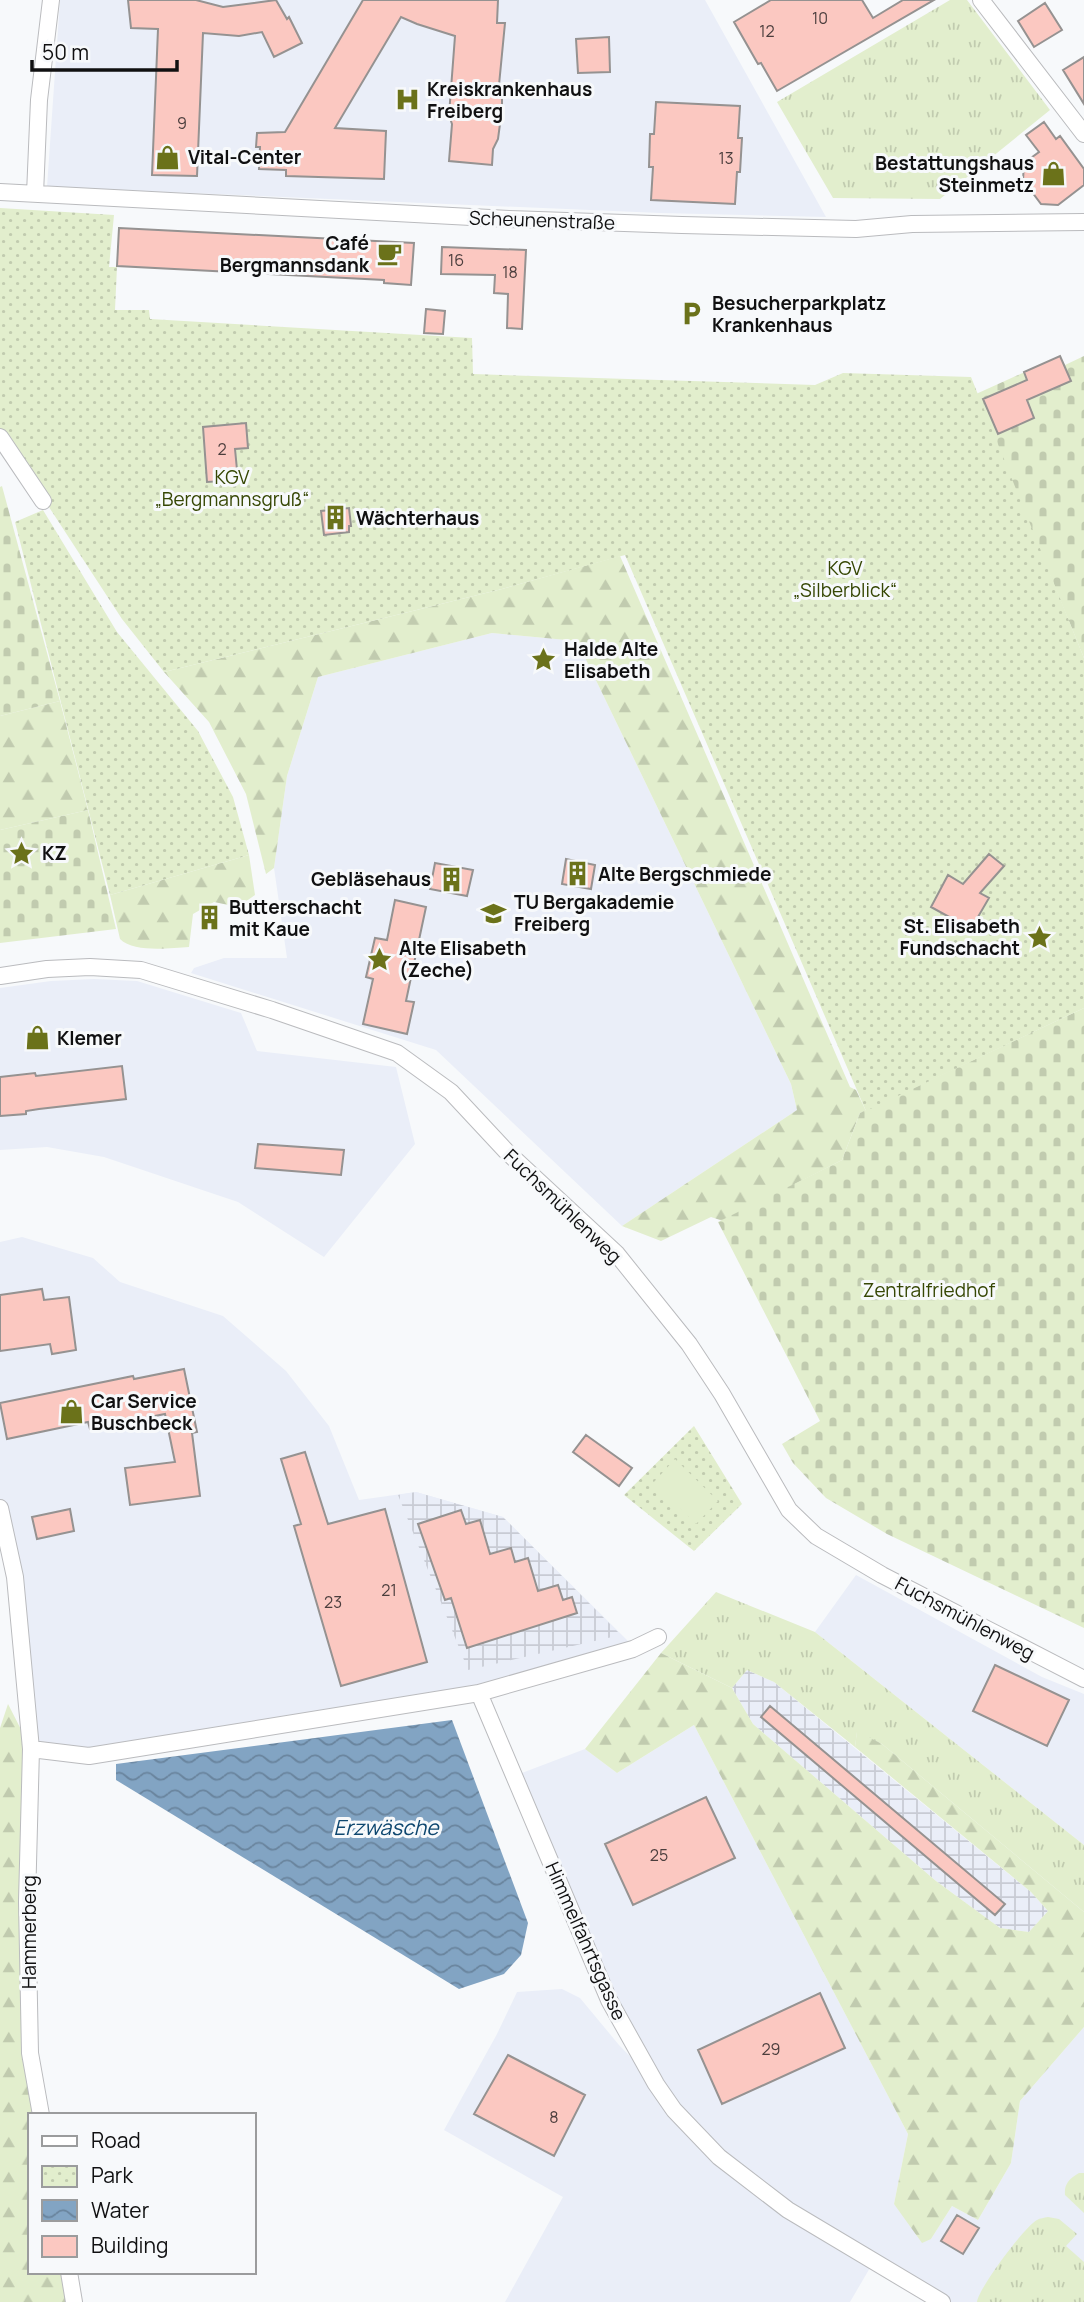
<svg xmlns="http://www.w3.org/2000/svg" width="1084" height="2302" font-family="Manrope,sans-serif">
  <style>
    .built { fill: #eaeef8 }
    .industrial { fill: url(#industrial-grid) }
    .grass { fill: url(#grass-tufts) }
    .forest { fill: url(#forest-firs) }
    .cemetery { fill: url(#cemetery-stones) }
    .park { fill: url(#park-dots) }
    .pitch { fill: #e2eecd }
    .water { fill: url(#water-waves) }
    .building { fill: #fbc8c1; stroke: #959291; stroke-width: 2 }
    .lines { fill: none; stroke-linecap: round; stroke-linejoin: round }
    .minor-casing { stroke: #babbbe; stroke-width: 18 }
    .minor { stroke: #fff; stroke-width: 16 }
    .labels { text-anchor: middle; stroke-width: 6; stroke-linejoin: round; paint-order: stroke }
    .number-label { font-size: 16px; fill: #4b3e3d }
    .poi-label { font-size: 19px; font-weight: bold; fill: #101011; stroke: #f7f9fb; text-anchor: start }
    .street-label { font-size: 19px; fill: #101011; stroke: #f7f9fb }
    .park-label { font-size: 19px; fill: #364704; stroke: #f7f9fb }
    .water-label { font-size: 21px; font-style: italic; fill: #0e476f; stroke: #f7f9fb }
  </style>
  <defs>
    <pattern id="industrial-grid" width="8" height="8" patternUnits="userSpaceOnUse" patternTransform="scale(1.75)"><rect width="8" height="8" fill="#eaeef8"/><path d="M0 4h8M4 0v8" fill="none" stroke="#c8cbd4"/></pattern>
    <pattern id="grass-tufts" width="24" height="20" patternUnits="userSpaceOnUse" patternTransform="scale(1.75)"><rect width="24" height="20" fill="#e2eecd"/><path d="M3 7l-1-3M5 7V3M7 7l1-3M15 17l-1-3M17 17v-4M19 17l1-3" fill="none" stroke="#c1cbaf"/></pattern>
    <pattern id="forest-firs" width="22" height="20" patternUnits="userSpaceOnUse" patternTransform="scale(1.75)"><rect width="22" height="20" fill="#e2eecd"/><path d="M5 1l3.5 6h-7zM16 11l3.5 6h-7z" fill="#c1cbaf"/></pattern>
    <pattern id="cemetery-stones" width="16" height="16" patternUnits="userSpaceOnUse" patternTransform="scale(1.75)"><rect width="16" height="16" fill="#e2eecd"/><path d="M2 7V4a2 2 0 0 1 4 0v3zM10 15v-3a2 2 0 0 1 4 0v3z" fill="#c1cbaf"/></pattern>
    <pattern id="park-dots" width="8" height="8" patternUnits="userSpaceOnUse" patternTransform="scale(1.75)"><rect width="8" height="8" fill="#e2eecd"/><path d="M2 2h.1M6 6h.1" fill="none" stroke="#c1cbaf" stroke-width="1.8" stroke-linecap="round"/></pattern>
    <pattern id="water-waves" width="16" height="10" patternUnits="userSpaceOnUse" patternTransform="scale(1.75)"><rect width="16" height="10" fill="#82a4c3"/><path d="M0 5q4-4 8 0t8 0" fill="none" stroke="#69849d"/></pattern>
  </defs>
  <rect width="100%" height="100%" fill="#f7f9fb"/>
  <path class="built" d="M60,0H705L826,217L660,213L47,187Z
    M492,633L577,641L791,1084L797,1110L622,1226L436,1050L191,973L194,968L224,958H287L274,868L287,776L318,677Z
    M94,979L137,981L241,1013L257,1051L396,1067L415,1144L324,1257L238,1202L104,1157L47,1147L0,1150V988L51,981Z
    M22,1237L93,1258L120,1282L223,1316L286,1371L329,1426L359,1500L416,1492L503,1517L630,1643L479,1693L89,1756L31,1749L0,1508V1242Z
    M856,1575L1042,1677L1084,1694V1845L815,1632Z
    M694,1725L908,2134L894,2204L931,2239L952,2206L978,2220L1011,2163L1020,2101L1084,2027V2302H929L874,2261L850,2302H505L563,2197L444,2130L497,2034L517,1992L562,1989L580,1998L619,2045L654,2081L514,1776L585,1749L617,1773Z"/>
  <path class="industrial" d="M416,1492L503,1517L621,1635L468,1670L398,1495Z
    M747,1670L774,1682L1031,1892L1048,1911L1029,1932L1000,1928L936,1881L753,1724L732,1688Z"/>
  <path class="grass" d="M950,0H967L1050,110L940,199L833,198L777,102Z
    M716,1592L815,1632L1084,1845V1912L882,1744L857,1732L855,1747L774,1682L747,1670L732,1688L661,1653Z
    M1079,2173H1084V2213L1065,2195C1064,2184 1069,2179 1079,2173Z
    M1048,2217L1059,2219L1077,2234L1066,2246L1084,2262V2302H977C978,2289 1025,2226 1037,2220C1040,2218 1044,2218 1048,2217Z"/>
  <path class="forest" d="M620,556L850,1087L856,1090L866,1111L860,1113L842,1160L723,1221L711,1217L661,1241L622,1226L797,1110L791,1084L577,641L492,633L318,677L287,776L274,868L266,874L246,794L209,722L164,672L502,589Z
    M60,701L88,810L0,830V716Z
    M249,855L255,895L238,907L214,902L193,914L189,947C170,948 134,953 120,939L110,895Z
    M661,1653L732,1688L753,1724L936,1881L1000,1928L1029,1932L1048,1911L1031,1892L855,1747L857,1731L882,1744L1084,1912V2027L1020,2101L1011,2163L978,2220L952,2206L931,2239L922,2243L894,2204L908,2134L694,1725L617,1773L585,1749Z
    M8,1704L31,1749L27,1902L41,2115H30V2272H69L74,2302H0V1728Z"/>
  <path class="cemetery" d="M1060,356L1065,365L1084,356V658L976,394Z
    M2,486L60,701L0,716V487Z
    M88,810L116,929L0,943V830Z
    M1084,1008V1628L887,1534L826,1498L793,1463L782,1444L820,1421L718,1222L842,1160L860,1113Z"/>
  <path class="park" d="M0,208L114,215L109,267H117L115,310H149L150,319L472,338L473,374L815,385L843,373L971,377L1084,658V1008L866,1111L625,555L502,589L164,672L122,619L0,432Z
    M43,510L117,632L198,731L233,797L249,855L110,895L15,522Z
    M694,1426L742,1504L694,1551L624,1495Z"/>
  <path class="pitch" d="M675,1459L718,1501L696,1524L653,1483Z"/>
  <path class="water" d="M452,1720L528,1923L521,1955L504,1974L459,1989L116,1780V1764Z"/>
  <path class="building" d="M128,0H196L223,7L276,0L287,19L289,17L302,43L274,57L262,32L239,36L203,33L197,176L152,175L158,29L131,28Z
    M363,0H498L497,23H505L499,85H502V109L498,139L493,149L492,165L449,161L452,124L449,115L455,36L417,24L401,17L335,128L386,131L384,179L286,176V170L259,169L260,147H256L257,133L285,132Z
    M771,0H862L873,18L903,0H934L777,91L761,63L758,64L734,22Z
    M1045,3L1062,30L1034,47L1018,21Z
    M609,37L610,72L578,73L576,39Z
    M1084,57V104L1063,70Z
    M656,102L740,106L738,138H742L740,172H737L735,204L651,200L653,167H649L650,134H654Z
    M1044,122L1056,139L1060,136L1084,169V185L1058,205L1041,204L1023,180L1024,163L1039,152L1026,135Z
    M119,228L414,243L411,285L384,283V280L117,266Z
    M442,247L526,250L522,329L507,328L508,294L494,293L495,275L441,274Z
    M426,309L445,311L443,334L424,333Z
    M1060,356L1071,381L1027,400L1034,418L998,434L983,399L1027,380L1024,372Z
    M246,423L248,448L235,449L238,480L207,482L203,427Z
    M349,508L351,526H349V532L324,535L321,511Z
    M989,854L1004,866L980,893L989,898L971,929L931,907L948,875L963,884Z
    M566,859L595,865L591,889L562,884Z
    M435,863L473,870L467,896L430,889Z
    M395,900L426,907L406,1001L414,1002L407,1034L363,1024L373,979L366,977L375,938L387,940Z
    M122,1066L126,1099L39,1109L26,1111V1114L0,1116V1077L35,1073L36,1076Z
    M258,1144L344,1150L341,1175L255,1168Z
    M42,1289L44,1300L69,1297L76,1350L52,1354L50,1344L0,1351V1295Z
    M184,1369L197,1432L192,1433L200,1496L130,1505L125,1468L175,1462L165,1414L90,1429L88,1422L7,1439L0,1403L133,1376L134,1379Z
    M586,1435L632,1468L619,1486L573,1452Z
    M305,1452L328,1524L385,1509L427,1662L341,1686L294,1526L301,1524L281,1459Z
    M70,1509L74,1531L37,1539L32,1517Z
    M461,1510L466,1524L480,1520L490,1554L511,1548L515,1562L528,1558L538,1591L558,1585L563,1600L572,1597L577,1613L467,1648L451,1598L445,1600L418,1524Z
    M995,1665L1069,1700L1047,1746L973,1711Z
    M770,1706L1005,1904L995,1915L761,1717Z
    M706,1797L735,1858L633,1905L605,1844Z
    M820,1993L845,2048L722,2104L698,2050Z
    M508,2055L585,2095L554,2156L474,2114Z
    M957,2215L979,2228L963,2254L941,2241Z"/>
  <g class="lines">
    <defs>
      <path id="minor" d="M981,0L1084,134
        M0,192L509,219L682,225L856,229L912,224L1084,222
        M35,194L39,100L51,0
        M0,437L43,501
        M0,976L47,969L90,967L141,970L272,1010L397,1053L451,1092L506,1151L616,1253L689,1344L722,1394L789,1510L816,1536L882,1575L1084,1679
        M0,1508L15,1577L31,1749L27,1902L30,2053L41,2115
        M479,1693L609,2000L656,2084L674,2110L719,2157L788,2210L942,2302
        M31,1749L89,1756L479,1693L633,1649L658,1637
        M69,2272L74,2302"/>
    </defs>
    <use href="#minor" class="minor-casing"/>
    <use href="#minor" class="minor"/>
  </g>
  <defs>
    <symbol id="hospital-bare" viewBox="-9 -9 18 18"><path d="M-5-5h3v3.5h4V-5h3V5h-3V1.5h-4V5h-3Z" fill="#6b721a" stroke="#f7f9fb" stroke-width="2.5" paint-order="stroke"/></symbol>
    <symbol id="shop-bare" viewBox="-9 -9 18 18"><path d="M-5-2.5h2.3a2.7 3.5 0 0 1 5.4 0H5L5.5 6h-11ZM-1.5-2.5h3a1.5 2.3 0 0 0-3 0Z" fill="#6b721a" stroke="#f7f9fb" stroke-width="2.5" paint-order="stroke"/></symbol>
    <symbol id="cafe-bare" viewBox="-9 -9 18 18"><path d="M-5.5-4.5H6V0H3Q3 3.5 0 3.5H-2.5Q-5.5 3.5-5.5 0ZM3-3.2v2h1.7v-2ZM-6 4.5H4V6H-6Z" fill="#6b721a" stroke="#f7f9fb" stroke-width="2.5" paint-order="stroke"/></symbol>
    <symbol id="parking-bare" viewBox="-9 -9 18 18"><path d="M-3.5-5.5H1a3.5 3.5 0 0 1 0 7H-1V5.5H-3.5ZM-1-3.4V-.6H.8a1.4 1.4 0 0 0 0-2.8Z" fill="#6b721a" stroke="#f7f9fb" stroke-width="2.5" paint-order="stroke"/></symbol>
    <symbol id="building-bare" viewBox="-9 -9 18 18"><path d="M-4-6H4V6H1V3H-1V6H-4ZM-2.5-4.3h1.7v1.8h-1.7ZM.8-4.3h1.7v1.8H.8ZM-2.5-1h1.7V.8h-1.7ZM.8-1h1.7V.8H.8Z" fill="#6b721a" stroke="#f7f9fb" stroke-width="2.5" paint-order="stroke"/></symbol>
    <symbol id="sight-bare" viewBox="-9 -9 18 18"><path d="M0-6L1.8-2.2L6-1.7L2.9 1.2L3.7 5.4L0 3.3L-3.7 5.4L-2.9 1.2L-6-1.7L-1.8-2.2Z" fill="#6b721a" stroke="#f7f9fb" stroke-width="2.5" paint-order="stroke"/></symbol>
    <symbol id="university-bare" viewBox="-9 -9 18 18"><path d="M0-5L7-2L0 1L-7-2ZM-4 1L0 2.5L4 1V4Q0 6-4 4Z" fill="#6b721a" stroke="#f7f9fb" stroke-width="2.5" paint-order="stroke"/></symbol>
  </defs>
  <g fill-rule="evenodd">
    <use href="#hospital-bare" x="390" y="82" width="35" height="35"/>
    <use href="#shop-bare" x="150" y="140" width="35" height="35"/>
    <use href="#shop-bare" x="1036" y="156" width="35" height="35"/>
    <use href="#cafe-bare" x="372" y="236" width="35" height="35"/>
    <use href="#parking-bare" x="674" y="296" width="35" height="35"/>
    <use href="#building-bare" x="318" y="500" width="35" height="35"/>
    <use href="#sight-bare" x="526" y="642" width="35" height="35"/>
    <use href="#sight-bare" x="4" y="836" width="35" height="35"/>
    <use href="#building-bare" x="560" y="856" width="35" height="35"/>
    <use href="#building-bare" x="434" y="862" width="35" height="35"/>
    <use href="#university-bare" x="476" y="896" width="35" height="35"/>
    <use href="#building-bare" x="192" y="900" width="35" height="35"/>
    <use href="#sight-bare" x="1022" y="920" width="35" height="35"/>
    <use href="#sight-bare" x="362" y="942" width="35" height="35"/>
    <use href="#shop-bare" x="20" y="1020" width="35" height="35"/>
    <use href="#shop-bare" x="54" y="1394" width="35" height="35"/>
  </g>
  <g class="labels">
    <g class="number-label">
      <text x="820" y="24">10</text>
      <text x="767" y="37">12</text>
      <text x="182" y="129">9</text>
      <text x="726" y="164">13</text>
      <text x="456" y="266">16</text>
      <text x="510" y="278">18</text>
      <text x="222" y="455">2</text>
      <text x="389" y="1596">21</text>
      <text x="333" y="1608">23</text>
      <text x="659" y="1861">25</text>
      <text x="771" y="2055">29</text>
      <text x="554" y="2123">8</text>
    </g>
    <g class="poi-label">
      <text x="427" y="96">Kreiskrankenhaus<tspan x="427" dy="22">Freiberg</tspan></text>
      <text x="188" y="164">Vital-Center</text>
      <text x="1034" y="170" text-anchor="end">Bestattungshaus<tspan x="1034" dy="22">Steinmetz</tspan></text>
      <text x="369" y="250" text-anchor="end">Café<tspan x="369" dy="22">Bergmannsdank</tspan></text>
      <text x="712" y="310">Besucherparkplatz<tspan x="712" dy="22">Krankenhaus</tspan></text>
      <text x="356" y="525">Wächterhaus</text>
      <text x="564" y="656">Halde Alte<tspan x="564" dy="22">Elisabeth</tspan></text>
      <text x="42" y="860">KZ</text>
      <text x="598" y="881">Alte Bergschmiede</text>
      <text x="431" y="886" text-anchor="end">Gebläsehaus</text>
      <text x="514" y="909">TU Bergakademie<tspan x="514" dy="22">Freiberg</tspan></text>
      <text x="229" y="914">Butterschacht<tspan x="229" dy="22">mit Kaue</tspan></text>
      <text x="1020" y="933" text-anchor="end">St. Elisabeth<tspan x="1020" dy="22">Fundschacht</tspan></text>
      <text x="399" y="955">Alte Elisabeth<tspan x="399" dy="22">(Zeche)</tspan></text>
      <text x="57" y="1045">Klemer</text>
      <text x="91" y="1408">Car Service<tspan x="91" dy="22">Buschbeck</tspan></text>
    </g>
    <g class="street-label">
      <text transform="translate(542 220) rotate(2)" y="7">Scheunenstraße</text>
      <text transform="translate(563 1206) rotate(44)" y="7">Fuchsmühlenweg</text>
      <text transform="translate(965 1618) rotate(28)" y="7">Fuchsmühlenweg</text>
      <text transform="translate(29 1932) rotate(-90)" y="7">Hammerberg</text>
      <text transform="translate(586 1941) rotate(66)" y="7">Himmelfahrtsgasse</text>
    </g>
    <g class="park-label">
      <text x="232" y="484">KGV<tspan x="232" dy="22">„Bergmannsgruß“</tspan></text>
      <text x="845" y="575">KGV<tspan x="845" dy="22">„Silberblick“</tspan></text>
      <text x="929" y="1297">Zentralfriedhof</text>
    </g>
    <g class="water-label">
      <text x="386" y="1835">Erzwäsche</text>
    </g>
  </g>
  <rect x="28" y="2113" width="228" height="161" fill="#f7f9fb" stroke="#9b9c9d" stroke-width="2"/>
  <rect x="42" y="2136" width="35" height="10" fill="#ffffff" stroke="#9b9c9d" stroke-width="2"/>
  <text x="91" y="2148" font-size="21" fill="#101011">Road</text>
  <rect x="42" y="2166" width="35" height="21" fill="url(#park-dots)" stroke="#9b9c9d" stroke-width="2"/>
  <text x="91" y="2183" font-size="21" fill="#101011">Park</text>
  <rect x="42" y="2200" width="35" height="21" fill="url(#water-waves)" stroke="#9b9c9d" stroke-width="2"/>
  <text x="91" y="2218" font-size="21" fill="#101011">Water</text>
  <rect x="42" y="2236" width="35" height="21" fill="#fbc8c1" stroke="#9b9c9d" stroke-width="2"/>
  <text x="91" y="2253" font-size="21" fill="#101011">Building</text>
  <path d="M32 60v10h145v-10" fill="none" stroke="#101011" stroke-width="3.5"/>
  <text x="42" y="60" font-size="21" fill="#101011" stroke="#f7f9fb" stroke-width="5" paint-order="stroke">50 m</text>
</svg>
